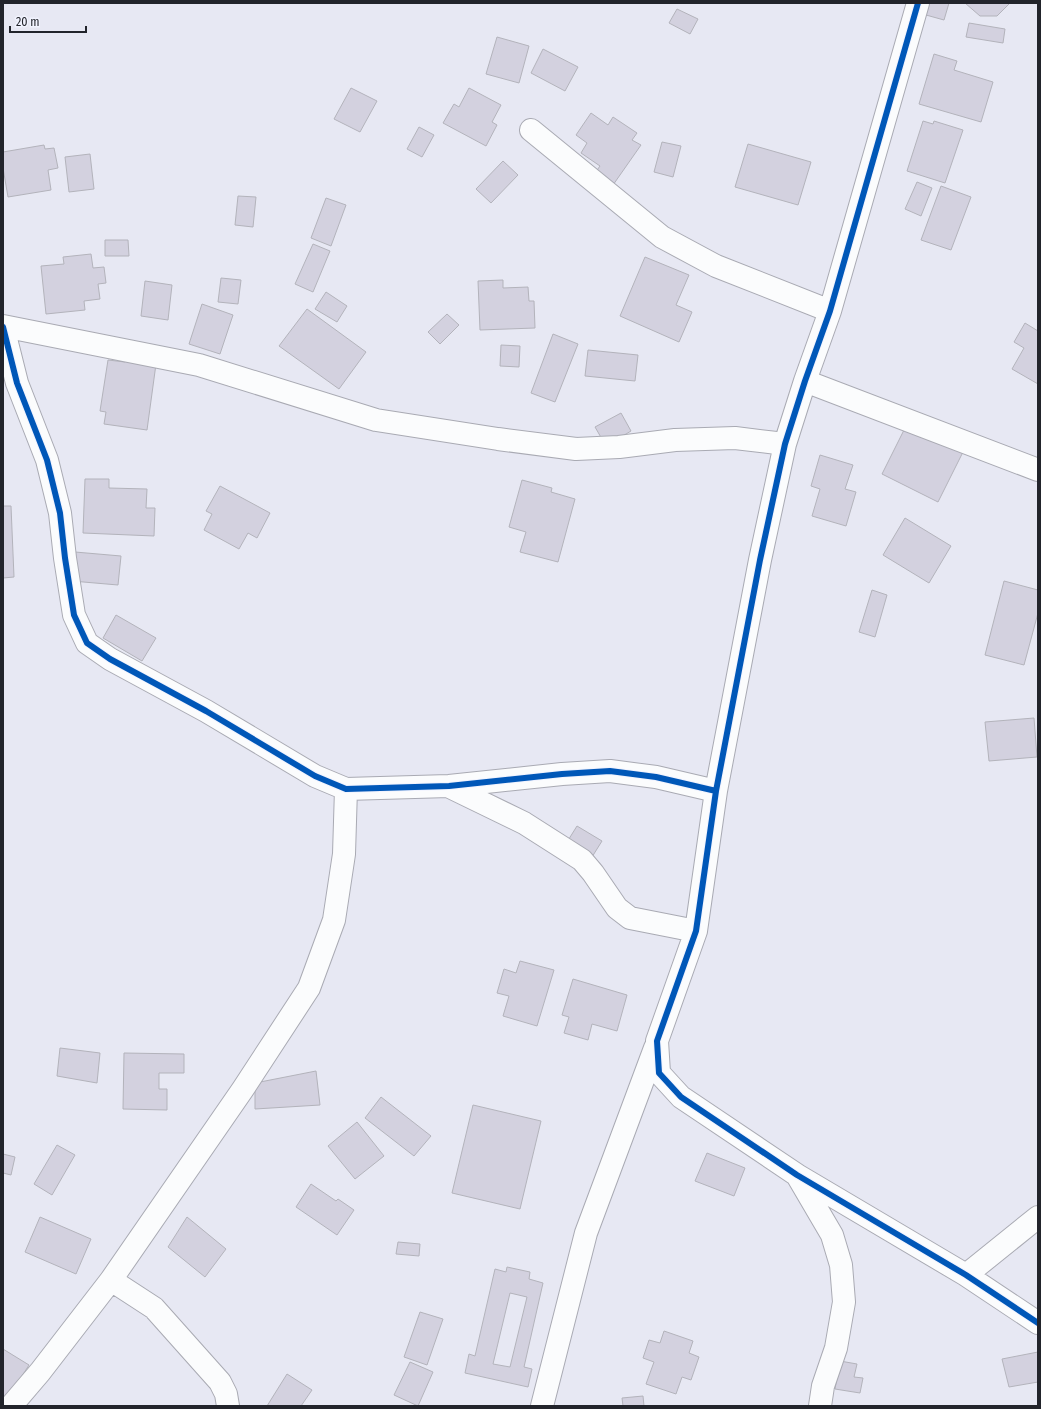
<svg xmlns="http://www.w3.org/2000/svg" width="1041" height="1409" font-family="'Fira Sans Condensed',sans-serif">
  <style>
    .building { fill: #d3d1df; stroke: #b3b3bb; fill-rule: evenodd }
    .lines { fill: none; stroke-linecap: round; stroke-linejoin: round }
    .minor-casing { stroke: #a9aab3; stroke-width: 24 }
    .minor { stroke: #fbfcfd; stroke-width: 22 }
    .cycleway-casing { stroke: #f1f3fe; stroke-width: 8 }
    .cycleway { stroke: #0057b8; stroke-width: 6 }
  </style>
  <rect width="100%" height="100%" fill="#e7e8f3"/>
  <path class="building" d="M929,3H949L944,20L926,15Z
    M965,3H1010L997,16H980Z
    M677,9L698,19L690,34L669,23Z
    M969,23L1005,29L1003,43L966,37Z
    M497,37L529,46L519,83L486,74Z
    M543,49L578,67L565,91L531,73Z
    M934,54L957,61L954,70L993,82L981,122L919,104Z
    M351,88L377,101L360,132L334,119Z
    M469,88L501,105L492,122L497,125L486,146L443,123L454,104L459,107Z
    M591,113L608,125L613,117L637,133L632,140L641,145L613,185L595,173L600,166L581,153L587,143L576,135Z
    M923,121L933,124L934,121L963,130L945,183L907,171Z
    M419,127L434,135L422,157L407,149Z
    M662,142L681,146L673,177L654,172Z
    M748,144L811,162L798,205L735,187Z
    M44,145L45,149L54,148L58,168L48,170L51,190L8,197L3,168V152Z
    M90,154L94,189L69,192L65,157Z
    M503,161L518,175L491,203L476,189Z
    M917,182L932,188L921,216L905,209Z
    M941,186L971,197L951,250L921,240Z
    M238,196L256,197L253,227L235,225Z
    M326,198L346,205L331,246L311,238Z
    M105,240H128L129,256H105Z
    M313,244L330,251L313,292L295,284Z
    M91,254L93,268L104,267L106,283L98,284L100,299L84,301L85,310L46,314L41,266L64,264L63,257Z
    M645,257L689,275L676,305L692,312L679,342L620,316Z
    M221,278L241,280L238,304L218,302Z
    M503,280V288L528,287L529,301H534L535,328L480,330L478,281Z
    M145,281L172,285L168,320L141,316Z
    M326,292L347,306L337,322L315,309Z
    M202,304L233,315L220,354L189,344Z
    M307,309L366,352L339,389L279,346Z
    M447,314L459,325L440,344L428,332Z
    M1025,323L1038,331V384L1012,369L1024,348L1014,342Z
    M553,334L578,344L555,402L531,393Z
    M501,345L520,346L519,367L500,366Z
    M588,350L638,355L635,381L585,376Z
    M108,360L125,362L126,360L156,364L147,430L104,424L106,412L100,411Z
    M621,413L631,431L606,446L595,427Z
    M907,424L963,452L938,502L882,474Z
    M820,455L853,465L845,489L856,492L846,526L812,516L820,489L811,486Z
    M85,479H109V488L147,489L146,508H155L154,536L83,533Z
    M522,480L552,488L551,492L575,499L558,562L520,552L526,532L509,527Z
    M220,486L270,513L257,538L248,533L239,549L204,530L212,514L206,511Z
    M3,506H11L14,577L3,578Z
    M905,518L951,546L929,583L883,555Z
    M75,552L121,556L118,585L72,581Z
    M1004,581L1038,590V613L1024,665L985,655Z
    M872,590L887,595L875,637L859,632Z
    M116,615L156,638L142,661L103,638Z
    M1034,718L1037,757L989,761L985,722Z
    M577,826L602,841L592,857L567,842Z
    M520,961L554,970L537,1026L503,1016L509,996L497,993L504,969L516,973Z
    M573,979L627,995L617,1031L592,1024L588,1040L564,1033L569,1017L562,1015Z
    M60,1048L100,1053L97,1083L57,1076Z
    M124,1053L184,1054V1073H159V1089H167V1110L123,1109Z
    M316,1071L320,1105L255,1109V1083Z
    M381,1097L431,1136L414,1156L365,1118Z
    M473,1105L541,1121L520,1209L452,1193Z
    M357,1122L384,1156L355,1179L328,1146Z
    M57,1145L75,1155L52,1195L34,1184Z
    M707,1153L745,1168L734,1196L695,1181Z
    M3,1154L15,1157L11,1175L3,1173Z
    M311,1184L336,1201L338,1199L354,1210L337,1235L296,1207Z
    M40,1217L91,1239L76,1274L25,1252Z
    M187,1217L226,1249L205,1277L168,1247Z
    M398,1242L420,1244L419,1256L396,1254Z
    M507,1267L530,1272L529,1279L543,1283L524,1367L532,1369L528,1387L465,1373L469,1354L475,1356L495,1269L506,1272ZM510,1293L527,1297L510,1367L493,1364Z
    M420,1312L443,1319L427,1365L404,1357Z
    M664,1331L693,1341L689,1353L699,1357L691,1380L682,1377L676,1394L646,1384L654,1362L643,1358L649,1340L660,1343Z
    M3,1349L29,1365L3,1406Z
    M1038,1352V1382L1009,1387L1002,1359Z
    M840,1361L857,1364L854,1377L863,1378L860,1393L835,1389Z
    M410,1362L433,1372L418,1406L394,1395Z
    M287,1374L312,1390L301,1406H267Z
    M643,1396L644,1406H623L622,1398Z"/>
  <g class="lines">
    <defs>
      <path id="minor" d="M918,3L830,311L805,381L785,444L760,560L716,791L696,931L657,1041L659,1073L681,1097L797,1175L966,1275L1038,1323
        M531,130L662,237L716,266L830,311
        M3,326L199,365L376,420L498,439L576,449L619,447L675,440L735,438L785,444
        M3,327L17,383L47,460L60,513L65,558L74,615L87,643L110,659L206,711L315,776L346,789L449,786L562,774L610,771L656,777L716,791
        M805,381L1038,470
        M450,787L524,823L582,860L593,873L617,908L630,918L696,931
        M798,1177L832,1235L841,1265L844,1302L836,1348L823,1386L820,1406
        M966,1275L1038,1217
        M111,1280L154,1308L220,1382L226,1394L228,1406
        M11,1406L40,1372L111,1280L243,1089L309,988L334,920L344,854L346,789
        M542,1406L586,1233L655,1048"/>
    </defs>
    <use href="#minor" class="minor-casing"/>
    <use href="#minor" class="minor"/>
    <defs>
      <path id="cycleway" d="M918,3L830,311L805,381L785,444L760,560L716,791L696,931L657,1041L659,1073L681,1097L797,1175L966,1275L1038,1323
        M3,327L17,383L47,460L60,513L65,558L74,615L87,643L110,659L206,711L315,776L346,789L449,786L562,774L610,771L656,777L716,791"/>
    </defs>
    <use href="#cycleway" class="cycleway-casing"/>
    <use href="#cycleway" class="cycleway"/>
  </g>
  <rect width="1041" height="1409" fill="none" stroke="#22242b" stroke-width="8"/>
  <path d="M10 26v6h76v-6" fill="none" stroke="#22242b" stroke-width="2"/>
  <text x="16" y="26" font-size="12" fill="#22242b" stroke="#f1f3fe" stroke-width="3" paint-order="stroke">20 m</text>
</svg>
